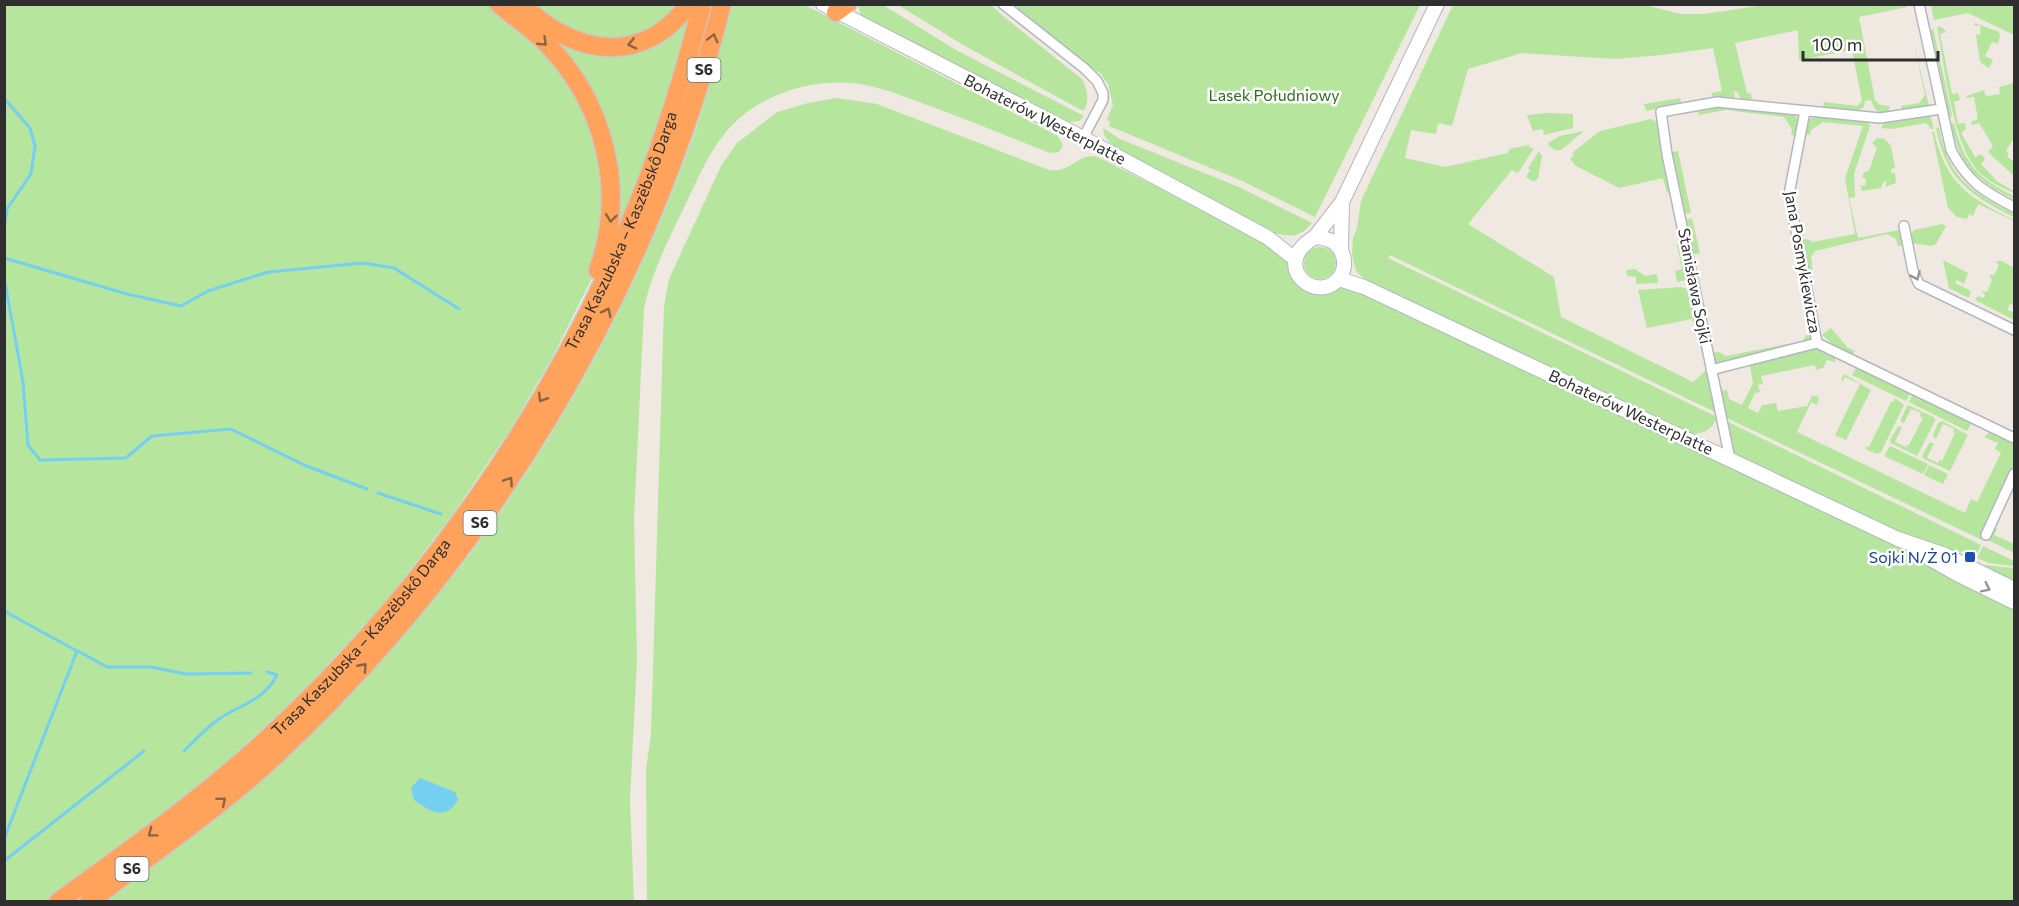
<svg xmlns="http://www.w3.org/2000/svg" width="2019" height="906" font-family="Commissioner,sans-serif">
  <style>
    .green { fill: #b6e59e }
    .water { fill: #75cff0 }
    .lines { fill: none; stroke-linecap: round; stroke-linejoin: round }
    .stream { stroke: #75cff0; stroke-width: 3 }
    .minor-casing { stroke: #b4b7c1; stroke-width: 12 }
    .secondary-casing { stroke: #b4b7c1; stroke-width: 16 }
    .motorway-casing { stroke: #c9c9c9; stroke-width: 21 }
    .minor { stroke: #fff; stroke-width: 9 }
    .secondary { stroke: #fff; stroke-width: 14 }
    .motorway { stroke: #ffa35c; stroke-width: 18 }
    .oneway { stroke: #8c6343 }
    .oneway2 { stroke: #969696 }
    .transit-dot { fill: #1a4fb4; stroke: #fff; stroke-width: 2 }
    .labels { text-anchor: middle; stroke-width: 5; stroke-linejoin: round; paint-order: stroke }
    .shield { fill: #fff; stroke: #6d6d6d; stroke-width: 1.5 }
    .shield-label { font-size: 15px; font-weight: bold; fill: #2e2e2e }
    .park-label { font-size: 16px; fill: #2c6e1b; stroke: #fff }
    .street-label { font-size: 16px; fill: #2e2e2e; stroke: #fff }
    .transit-label { font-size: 16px; fill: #164399; stroke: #fff; text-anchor: end }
  </style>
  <rect width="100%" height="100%" fill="#efe9e1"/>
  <path class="green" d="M1640,4L1681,14H1704L1764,5H1906L1907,7L1859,17L1875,100L1880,105L1890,106L1887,113C1877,114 1874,109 1871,100L1865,101L1864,107L1856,112L1823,108L1824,102L1857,106L1862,101L1852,50L1799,60L1798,30L1735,43L1747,93L1751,94L1752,98L1749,100L1741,99L1737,92L1733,91L1735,96L1733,99C1725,98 1714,101 1711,93L1722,91L1713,48L1662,55L1615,59L1522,53L1468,69L1452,126L1438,123L1436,134L1411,130L1405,158L1445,167L1508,153L1509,149L1529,145L1530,148H1534L1518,173L1512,170L1468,224L1554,277L1561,317L1693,382L1708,369L1717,413L1390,255L1388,258L1717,417C1712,431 1700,436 1686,433L1363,278L1356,271L1352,255L1353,238L1357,228L1361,201L1453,5Z
    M4,5H491L544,49L585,107L606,187L598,258L591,280L552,358L508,433L453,514L387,600L295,700L208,778L158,819L45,902L4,901Z
    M514,5L598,52L688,16L690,18C669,93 646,168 614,239L606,130Z
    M529,5H683L669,21L627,40L580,36Z
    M732,5H805L1058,136L1063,145L1059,152L1050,153C1009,137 969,120 927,105C903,96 879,86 853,83C807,79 756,96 726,132C709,152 699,176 688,199C671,235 652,270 644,309L634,519L637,660L630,800L634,901L104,902C159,860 216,819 269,774C316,733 361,683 401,636C426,608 451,580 473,550C568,422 643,279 696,129C710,88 721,46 732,5Z
    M858,5H883L956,50L1084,116L1079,121L1065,122L864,17L861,15Z
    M898,5H991L1003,16L1083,80C1087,91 1090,100 1084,110H1081L965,46Z
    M1012,5H1420L1315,217L1242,181L1109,126L1110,122L1107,119L1113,105L1108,84L1101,74L1079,59Z
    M1931,5H2014V35L1968,13L1934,20Z
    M1975,23L1999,32L2000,35L1998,44L1992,42L1985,56L1993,60L1989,68L1980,62L1976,35L1981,34L1980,25L1974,26Z
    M1937,26L1943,28L1946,32L1940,34L1952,94L1958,93L1960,100L1954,102L1958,124L1965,123L1966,129L1961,133L1975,157L1981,154L1985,159L1981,164L1998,182L2014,191V193C2002,188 1989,182 1979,172C1953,146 1944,64 1937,26Z
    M1933,28L1952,115L1950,118L1931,31Z
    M1914,44L1929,106L1902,111L1901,106L1919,103L1925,95Z
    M2014,83V138L2006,151L2009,153L2007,157L2014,161V176L1988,152L1993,146L1979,123L1972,125L1971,122L1978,119L1974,97L1967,98L1966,96L1984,90L1986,96L2000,94L1999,87Z
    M837,98L877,104L1049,170C1073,173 1079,151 1098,157L1267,243L1288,262L1294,281L1305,290L1312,292H1329L1340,287L1365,291L1806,501L1905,550L1936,569L2014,608V901H647L646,770L651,734L664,306L669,279L721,166L737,143L777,112L808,103Z
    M1680,98L1682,104L1646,111L1644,104Z
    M1715,107L1795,115L1799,122L1797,136L1791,135L1792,129L1784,117L1726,110L1698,115L1699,110Z
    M1549,113L1573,114V128L1544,135L1543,129L1533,131L1527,115Z
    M1930,115L1934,129H1931L1926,123L1892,129L1881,128L1885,122Z
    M1819,116L1867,121L1870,126L1854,174L1855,197L1849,198L1858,238L1899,230L1905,245L1898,246L1896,239L1887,234L1815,251L1811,257L1813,272L1809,273L1803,240L1807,239L1813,242L1855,234L1845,178L1863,126L1823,122L1811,130L1810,135L1806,134L1809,119Z
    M1651,119L1657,122L1659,126L1673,192L1667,193L1663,178L1619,188L1576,166L1570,159L1574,155L1572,153L1600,131Z
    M1954,123C1964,164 1977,178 2014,196V199C1978,182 1959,165 1951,124Z
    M1939,127C1947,177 1972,193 2014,214V217C1970,195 1946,180 1936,128Z
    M1103,128L1120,139L1239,187L1312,223C1298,239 1290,237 1270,232L1113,146L1104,135Z
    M1584,131L1561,150H1555L1549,146L1548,143L1560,136Z
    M1932,132H1934C1946,184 1969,198 2014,220V221L1978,204L1973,216L1969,214L1967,219L1957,217L1948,208Z
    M1877,138L1885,139L1891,146L1895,168L1891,169L1892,173H1895L1896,183L1885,187L1887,181H1884L1881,188L1862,191L1860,185L1865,186L1866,179L1862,177L1864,172L1869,171L1877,148L1872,143Z
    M1539,151L1542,156L1538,178L1534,182L1526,177L1530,170L1528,168Z
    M1678,151L1691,213L1683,214L1673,165L1672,152Z
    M1692,218L1700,253L1695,254L1690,252L1685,220Z
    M1942,224L1946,226L1936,244L1931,246L1912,243L1910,236L1914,230Z
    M1682,244L1689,271L1686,280L1677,282L1675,271L1682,269L1677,245Z
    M1304 263a16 16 0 1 1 32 0a16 16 0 1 1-32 0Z
    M1943,260L1968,273L1964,284L1957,280L1955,283L1971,291L1969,298L1949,288Z
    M1996,261H2002L2014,268V305L2010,304L2007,310L2014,312V320L1975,300L1978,296L1984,298L1985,295L1981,291L1987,292L1992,280L1989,275H1994L1999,266Z
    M1635,269L1645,276L1657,274L1658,283L1636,284V277L1627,276L1626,270Z
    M1681,287L1691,290L1695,306L1697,325L1693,326L1692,319L1647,328L1638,290Z
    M1831,328L1848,348L1855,351L1852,355L1836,347L1822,335Z
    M1813,334L1812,341L1717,364L1714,363L1712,353L1719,352L1726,356L1803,341L1806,335Z
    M1815,347L1835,356V362L1827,360L1823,368L1816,370L1815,365L1761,376L1763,384L1758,385L1760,392L1755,393L1748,408L1758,413L1762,405L1776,403L1778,411L1807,406L1812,396H1817L1819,399L1817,405L1811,402L1797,432L1965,513L1971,499L1977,502L2001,453L1995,449L1998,443L1984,437L1991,431L2014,445V468L1982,540L1725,417L1719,391L1727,390L1729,399L1742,405L1753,383L1750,366L1751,364Z
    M1857,366L1911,392L1906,401L1852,375Z
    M1844,374L1871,390L1846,440L1835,435L1860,384L1845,377L1843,381L1841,380Z
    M1913,393L1972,422L1967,431L1909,402Z
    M1895,398L1904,405L1881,452L1877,454L1865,449L1867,446L1869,447L1891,402H1893Z
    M1907,406H1910L1935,418V421L1917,456L1891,443L1890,440L1897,428L1900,426L1902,427L1895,442L1906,447L1907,445H1909L1923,418L1920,416L1921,413L1911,409L1904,423L1901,422V419Z
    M1724,420L1981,545L1975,557L1962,551L1959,555L1928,546L1737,457L1732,450Z
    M1942,421L1968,435L1950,471L1924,459L1922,456L1929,443H1934L1927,458L1938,463L1939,460L1942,461L1955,433L1953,432L1954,429L1943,424L1936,439L1934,438L1933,435L1938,423Z
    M1890,446L1928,464L1923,474L1884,456Z
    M1929,465L1948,474L1943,484L1924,475Z
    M1993,528L1997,529L1994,535L2014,544V553L1988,540Z
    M1983,546L2014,561V566L1989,563L1977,558Z
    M1984,565L2014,568V586L1984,567Z"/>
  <path class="water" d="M420,778L455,792L458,800C445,821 431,812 414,800L411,788Z"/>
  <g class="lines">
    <path class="stream" d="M4,98L30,128L35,146L31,174L7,209L4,230
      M4,258L127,294L181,306L208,291L268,272L363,263L394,268L459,309
      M4,277L23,382L28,445L40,460L126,458L152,436L231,429L304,465L367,489
      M378,493L441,514
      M4,611L77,651L4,839
      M78,651L107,667H151L186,674L251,673
      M184,751C195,740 206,728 219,719C241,704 264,701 277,675L267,672
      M4,861L144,751"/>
    <defs>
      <path id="minor" d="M1003,4L1084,68L1097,81L1103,93V100L1083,138
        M1919,4L1951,150C1968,182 1983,191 2014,207
        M1805,111L1789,194L1817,343L2014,438
        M1904,226L1913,271L1919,284L2014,330
        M1711,370L1817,343
        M1730,459L1667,154L1661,112L1717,102L1880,118L1941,109
        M1986,535L2014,474"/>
      <path id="secondary" d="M823,4L1083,138L1267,237L1295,259
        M1315,237L1342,202L1437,4
        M1315,237C1327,238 1337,241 1342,253C1345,260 1345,269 1341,275C1321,309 1266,266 1315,237Z
        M1341,249L1342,202
        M1339,279L1364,287L1898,539L1945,555L2014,589
        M1920,553L1957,574L2014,602"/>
      <g id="motorway">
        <path d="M499,4C514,17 531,28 545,42C605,102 627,191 598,270"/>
        <path d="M520,4C532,14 545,25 558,32C607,59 655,50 689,4"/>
        <path d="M836,12L847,4"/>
        <path id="s1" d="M58,902C129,851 200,800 265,741C426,593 555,407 638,204C664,140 685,72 702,4"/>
        <path d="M89,902C151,854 218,809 275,756C491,554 649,291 722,4"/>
      </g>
    </defs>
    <use href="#minor" class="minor-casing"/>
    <use href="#secondary" class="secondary-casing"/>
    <use href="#motorway" class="motorway-casing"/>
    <use href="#minor" class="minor"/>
    <use href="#secondary" class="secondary"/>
    <use href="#motorway" class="motorway"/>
  </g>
  <defs><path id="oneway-chevron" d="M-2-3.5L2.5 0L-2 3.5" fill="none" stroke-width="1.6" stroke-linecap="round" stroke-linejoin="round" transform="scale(1.5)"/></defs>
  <g class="oneway">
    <use href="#oneway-chevron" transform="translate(713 38) rotate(-76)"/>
    <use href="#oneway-chevron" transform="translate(543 42) rotate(44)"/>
    <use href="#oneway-chevron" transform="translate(632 44) rotate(167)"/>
    <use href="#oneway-chevron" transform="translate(611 218) rotate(97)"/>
    <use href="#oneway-chevron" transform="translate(607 312) rotate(-63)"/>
    <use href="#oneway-chevron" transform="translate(542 398) rotate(122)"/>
    <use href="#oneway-chevron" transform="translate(509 481) rotate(-56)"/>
    <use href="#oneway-chevron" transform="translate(363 667) rotate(-48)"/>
    <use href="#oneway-chevron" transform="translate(222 801) rotate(-40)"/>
    <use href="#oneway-chevron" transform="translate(152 833) rotate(143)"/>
  </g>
  <g class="oneway2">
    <use href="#oneway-chevron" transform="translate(1916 276) rotate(66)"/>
    <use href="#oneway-chevron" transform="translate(1986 588) rotate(26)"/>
  </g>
  <rect class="transit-dot" x="1964" y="551" width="12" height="12" rx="3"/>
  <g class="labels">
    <g class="shield">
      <rect x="687.5" y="58" width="33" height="24" rx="4.5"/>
      <rect x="463.5" y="511" width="33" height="24" rx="4.5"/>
      <rect x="115.5" y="857" width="33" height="24" rx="4.5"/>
    </g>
    <g class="shield-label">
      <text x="704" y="75">S6</text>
      <text x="480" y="528">S6</text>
      <text x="132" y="874">S6</text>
    </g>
    <g class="park-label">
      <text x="1274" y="101">Lasek Południowy</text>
    </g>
    <g class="street-label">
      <text transform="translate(1045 119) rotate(27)" y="6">Bohaterów Westerplatte</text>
      <text dy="6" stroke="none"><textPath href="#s1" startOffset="890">Trasa Kaszubska – Kaszëbskô Darga</textPath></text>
      <text transform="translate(1803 262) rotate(80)" y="6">Jana Posmykiewicza</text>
      <text transform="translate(1695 286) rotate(79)" y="6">Stanisława Sojki</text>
      <text transform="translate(1631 412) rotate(25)" y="6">Bohaterów Westerplatte</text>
      <text dy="6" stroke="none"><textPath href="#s1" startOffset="404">Trasa Kaszubska – Kaszëbskô Darga</textPath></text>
    </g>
    <g class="transit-label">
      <text x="1958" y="563">Sojki N/Ż 01</text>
    </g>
  </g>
  <rect width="2019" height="906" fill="none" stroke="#2e2e2e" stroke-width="12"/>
  <path d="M1803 51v9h135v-9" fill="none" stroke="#2e2e2e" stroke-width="3"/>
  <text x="1812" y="51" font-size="18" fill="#2e2e2e" stroke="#ffffff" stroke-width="4.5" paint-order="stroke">100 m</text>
</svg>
